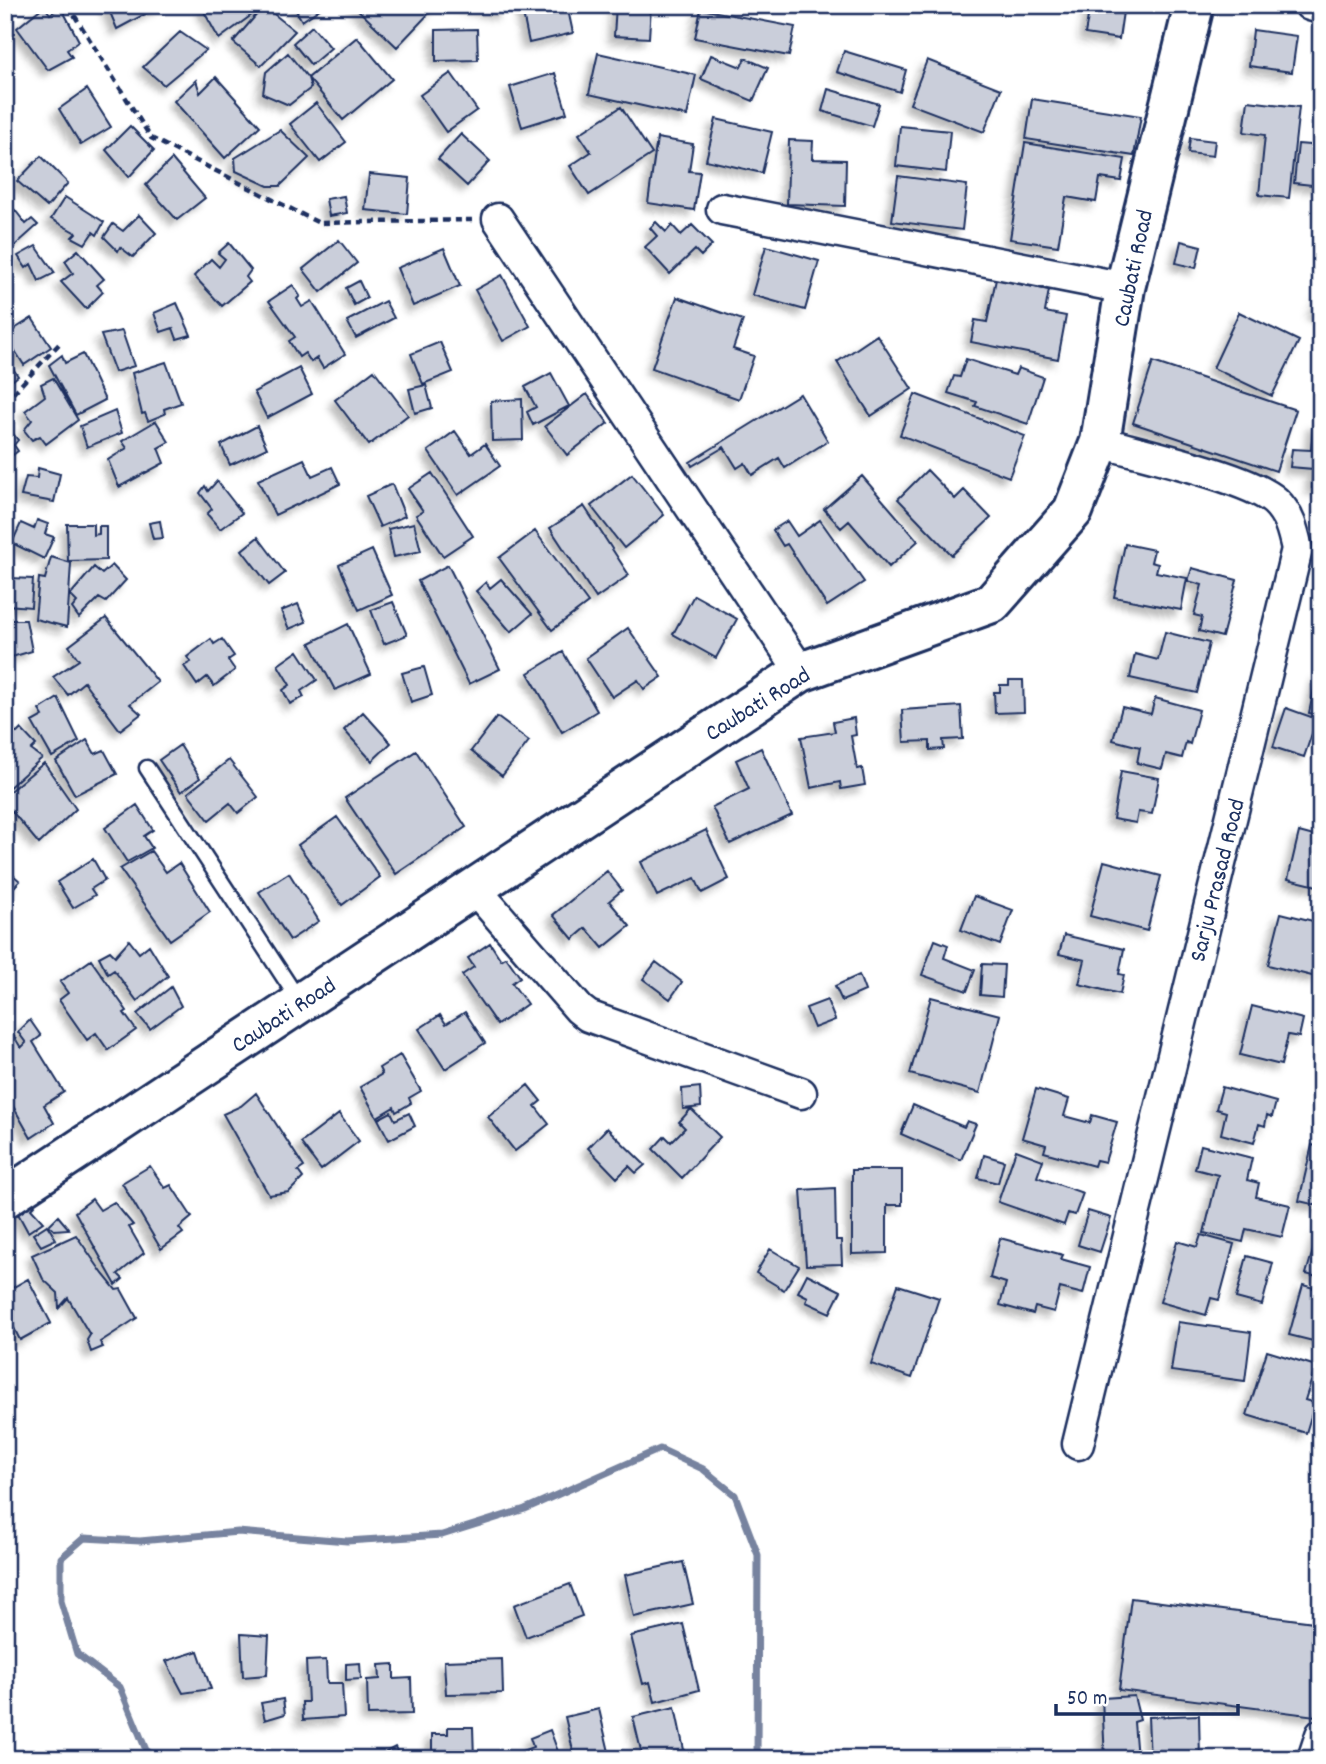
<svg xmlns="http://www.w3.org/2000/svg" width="1326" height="1764" font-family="Dekko,sans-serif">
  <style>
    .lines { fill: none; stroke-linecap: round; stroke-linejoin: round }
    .stream { stroke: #77839f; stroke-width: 7 }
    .building { fill: #caceda; stroke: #1b2f5e; stroke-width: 2; filter: url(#shadow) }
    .lane-casing { stroke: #1b2f5e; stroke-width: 19 }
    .street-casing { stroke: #1b2f5e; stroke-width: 35 }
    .secondary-casing { stroke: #1b2f5e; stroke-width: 44 }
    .path { stroke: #1b2f5e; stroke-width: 4.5; stroke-dasharray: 7 5; stroke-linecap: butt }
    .lane { stroke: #fff; stroke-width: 14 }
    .street { stroke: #fff; stroke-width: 30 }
    .secondary { stroke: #fff; stroke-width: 38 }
    .labels { text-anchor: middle; stroke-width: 6; stroke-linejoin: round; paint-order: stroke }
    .street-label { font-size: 24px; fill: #1b2f5e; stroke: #fff }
  </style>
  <defs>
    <filter id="shadow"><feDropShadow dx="-6" dy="6" stdDeviation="3.5" flood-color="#0004"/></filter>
  </defs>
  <rect width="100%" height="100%" fill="#fff"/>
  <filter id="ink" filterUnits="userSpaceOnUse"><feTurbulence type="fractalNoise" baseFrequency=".0143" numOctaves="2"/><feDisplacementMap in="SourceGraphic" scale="14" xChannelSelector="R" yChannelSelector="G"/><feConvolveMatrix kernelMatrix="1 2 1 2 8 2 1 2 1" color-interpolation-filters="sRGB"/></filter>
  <g filter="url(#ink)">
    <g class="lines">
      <path class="stream" d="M158,1759L146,1750L120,1687L77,1654L61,1601V1558L84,1538L140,1541L238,1532L347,1541L442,1535L525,1509L660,1449L703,1469L735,1495L758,1555L757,1759"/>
    </g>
    <path class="building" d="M107,5H162L117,29Z
      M206,5H264V6L219,39L202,8Z
      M293,5H323L324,6L302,21Z
      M353,5H435L436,6L397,47Z
      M464,5H504L503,13Z
      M538,5H567L573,33L529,43L522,9Z
      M616,5H651L649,38L614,36Z
      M1090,5H1124L1119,39L1085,34Z
      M44,6L50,14L61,7L79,41L67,50L72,57L48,70L17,28Z
      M264,6L295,31L261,66L233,42Z
      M701,9L795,27L789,56L695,38Z
      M312,26L331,48L311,65L293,43Z
      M477,29L478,60L436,61V30Z
      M1253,30L1297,36L1292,72L1249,66Z
      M180,32L206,50L164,85L143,67Z
      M357,37L392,79L343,120L308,78Z
      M844,51L906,70L900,92L837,72Z
      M288,53L308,78L311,88L289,105L263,94L266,72Z
      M598,53L696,75L687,116L589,94Z
      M711,55L741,67L745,58L768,68L753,101L701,79Z
      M927,60L1001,89L984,132L910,104Z
      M451,73L477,110L446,132L420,95Z
      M555,73L567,113L522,127L510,87Z
      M216,77L260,126L225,158L174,101L196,80L200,93Z
      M87,89L111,127L81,145L59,109Z
      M828,89L879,104L872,126L822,111Z
      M1032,99L1141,116L1134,156L1026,139Z
      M1248,101L1299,107L1289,198L1259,195L1265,135L1244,132Z
      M316,103L346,142L320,162L290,124Z
      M621,107L652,154L589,195L570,166L591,152L579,134Z
      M716,119L772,132L762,173L706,160Z
      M130,126L154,150L129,177L106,150Z
      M900,126L950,131L946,172L896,166Z
      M280,130L309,158L280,186H268L236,171L235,158Z
      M461,134L490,161L467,186L438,159Z
      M657,138L693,144L689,171L700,172L694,210L648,203Z
      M1190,138L1215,141L1213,156L1188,153Z
      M789,140L813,141L812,159L846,160L845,206L787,204Z
      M1025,143L1125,159L1121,181L1100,178L1096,202L1066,197L1058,246L1010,239Z
      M1298,144L1321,146V186L1294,183Z
      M41,156L68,183L47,207L17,181Z
      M172,159L205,198L177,220L146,185Z
      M369,174L410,178L407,214L365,210Z
      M898,176L967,185L962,230L892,221Z
      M344,196L347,213L329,216L326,199Z
      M65,197L104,222L97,235L93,232L85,244L72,237L76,233L51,219Z
      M15,210L26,224L32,219L38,225L9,251L5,248V221Z
      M139,215L156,233L133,257L120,247L118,251L104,237L113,224L123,231Z
      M656,222L666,232L672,225L681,235L692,225L712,245L701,256L695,250L670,274L645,247L657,236L650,228Z
      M339,240L357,263L321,292L303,269Z
      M1181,241L1201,246L1196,268L1176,263Z
      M229,243L251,270L246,277L250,282L222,306L194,276L211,259L219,267L225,259L218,253Z
      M36,246L55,273L39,281L31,264L26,268L18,256Z
      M766,246L819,261L805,310L752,295Z
      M444,248L460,286L413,306L397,268Z
      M78,250L104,279L97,285L103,292L86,309L61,282L73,273L65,261Z
      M502,275L530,326L503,341L475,290Z
      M996,279L1049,290L1045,312L1066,316L1058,359L971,342L975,320L987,322Z
      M359,281L367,298L354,305L346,288Z
      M293,285L300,296L297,299L302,307L312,301L345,354L323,368L317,358L311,362L305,353L299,357L289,341L295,337L269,301Z
      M1321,295V316L1313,313Z
      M677,297L743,320L733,349L754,356L739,399L652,368Z
      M385,301L394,318L356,338L347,321Z
      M177,303L191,335L177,339L173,328L161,332L154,313Z
      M1239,312L1299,341L1272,396L1213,368Z
      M32,318L51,347L24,365L5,335Z
      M122,331L134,366L115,372L101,335Z
      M877,335L912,389L871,416L837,362Z
      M440,342L453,372L423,384L411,354Z
      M83,354L105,400L76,415L49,365L62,355L65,363Z
      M6,358L18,376L8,384L11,391L5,394Z
      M966,359L1015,375L1018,368L1043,377L1028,424L975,406L977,402L948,393L954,376L960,377Z
      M166,362L181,403L164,409L165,414L148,421L145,413L142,414L132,373Z
      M1153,362L1296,410L1276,471L1133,423Z
      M299,368L312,394L267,418L254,392Z
      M374,370L408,415L369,445L335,400Z
      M551,373L569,406L533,425L527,412L536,407L525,387Z
      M53,378L78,420L46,444L40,436L32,440L24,430L32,420L25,411L45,396L41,384Z
      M426,385L432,408L415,413L409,389Z
      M587,394L608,423L567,455L545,426Z
      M800,394L828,441L785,468L779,458L752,475L745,463L737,468L724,447L692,466L690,462Z
      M915,394L1025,436L1009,477L900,435Z
      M522,399L523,440L492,441L491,401Z
      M115,411L122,433L87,447L80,426Z
      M156,421L169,442L158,448L164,463L119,487L108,460L127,448L122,441Z
      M5,424L18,440L14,445L18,451L5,461Z
      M1313,424L1321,425V488H1312L1313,469L1290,467L1292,449L1311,450Z
      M257,426L267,448L230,465L221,445Z
      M455,431L471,454L485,444L500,466L458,495L428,451Z
      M304,459L312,476L332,467L340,484L275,515L258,480Z
      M38,468L60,474L54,502L21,496L26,477L37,478Z
      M927,470L955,499L964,490L991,518L952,555L898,499Z
      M432,473L473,536L443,556L416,515L423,511L408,489Z
      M632,474L664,515L624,548L591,506Z
      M862,476L918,541L889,567L849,521L841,528L824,509Z
      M217,481L242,513L220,529L207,514L212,509L200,493L205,486L208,491Z
      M392,484L405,516L380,527L366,496Z
      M584,506L629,575L596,598L550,528Z
      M37,520L48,524L45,534L54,537L44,559L12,543L21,523L34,529Z
      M820,520L864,582L827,606L787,544L783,546L773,530L787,521L797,536Z
      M160,521L163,538L153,539L149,523Z
      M414,523L421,551L394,557L388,529Z
      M67,524H93V535L99,534V526H106V560L68,561Z
      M5,528L10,529L5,573Z
      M535,531L588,603L552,630L499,558Z
      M258,537L285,573L269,585L242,550Z
      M1125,544L1154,550L1151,562L1158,564L1156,572L1187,578L1181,610L1114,597Z
      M372,550L392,595L359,610L339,565Z
      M51,557L71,563L67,627L35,619L39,578L45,579Z
      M112,565L126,580L106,602L99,598L79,618L72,608L77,602L70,595L94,567L102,574Z
      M448,565L500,669L469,684L418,581Z
      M1192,568L1237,580L1222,637L1199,631L1202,617L1194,615L1202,585L1188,581Z
      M10,578L33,579L31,607L7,605Z
      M501,579L532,614L511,632L476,591L486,582L490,588Z
      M694,595L737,619L716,658L673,634Z
      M393,602L407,635L384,644L371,610Z
      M298,604L306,622L289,629L281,611Z
      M106,618L158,682L130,704L141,714L120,730L84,682L68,695L53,677L79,660L69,646Z
      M5,620H26L32,651L5,659Z
      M348,624L371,674L335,690L310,643Z
      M628,628L662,677L644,689L638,680L612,697L586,658Z
      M1165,632L1209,643L1197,693L1130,678L1135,654L1158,660Z
      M211,639L214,644L222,639L234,656L228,660L235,670L214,686L207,677L197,685L184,666L191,662L187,657Z
      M298,651L317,680L301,691L304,697L290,704L283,690L290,685L278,665Z
      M563,652L597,711L562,732L528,673Z
      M424,667L432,695L411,702L402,673Z
      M1317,675L1321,676V715L1309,713Z
      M1009,680H1023L1024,712L995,713L994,692H1000V685H1009Z
      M58,698L79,741L52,757L32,722L43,716L39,710Z
      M1155,698L1199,710L1190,744L1186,742L1182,758L1166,754L1162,769L1137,763L1140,747L1113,740L1122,707L1151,714Z
      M961,706L963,739L943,740L944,749L930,750V741L904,742L902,710Z
      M1286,708L1317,719L1304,757L1273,747Z
      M363,712L391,743L372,761L344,730Z
      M497,717L529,741L502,776L471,751Z
      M854,718L856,735L851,736L857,769L862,768L865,785L841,789L840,782L811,788L801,737L835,732L833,722Z
      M5,721L17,733L21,729L36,745L31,750L42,758L5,791Z
      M87,740L95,754L104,750L117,774L75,795L56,761Z
      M180,745L200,778L181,792L159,760Z
      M761,748L792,815L730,844L712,807L749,789L736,760Z
      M416,751L466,827L396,874L345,798Z
      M229,760L258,797L238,813L230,803L209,820L188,793Z
      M44,763L76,809L39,844L5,803V795Z
      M1121,771L1159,778L1152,814L1138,812L1136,823L1113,819Z
      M137,805L153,830L144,836L152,848L127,862L105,828Z
      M337,817L380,877L342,905L298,845Z
      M706,830L729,879L702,893L695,878L657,896L641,862Z
      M1299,832L1321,838V887L1288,879Z
      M151,851L166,872L179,863L210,912L170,940L120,869Z
      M93,859L105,880L91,889L95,895L73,908L57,882Z
      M1104,861L1161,876L1147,931L1090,916Z
      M5,868L20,881L5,896Z
      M607,871L622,890L609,901L630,926L603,948L586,928L573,939L553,915Z
      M289,873L319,921L290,940L259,892Z
      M974,896L1013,910L1000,945L961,930Z
      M1281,913L1321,923V957L1316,977L1268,965Z
      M1064,935L1124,949L1119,974L1124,975L1120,994L1079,984L1085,960L1059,954Z
      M129,940L139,953L149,945L168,976L137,1001L114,970L108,974L99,957L110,951L115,956Z
      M935,940L948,945L944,958L975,970L967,991L922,975Z
      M490,943L501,960L506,957L520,977L512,983L527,1004L497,1025L462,975L474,967L468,958Z
      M91,960L127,1011L124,1013L136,1030L108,1050L96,1033L87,1040L59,1000L68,993L60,982Z
      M656,962L682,982L670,999L643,979Z
      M982,964L1004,965L1002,997L980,995Z
      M859,975L865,991L842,1001L835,986Z
      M171,987L181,1006L150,1029L137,1014Z
      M931,997L1000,1015L980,1093L910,1074Z
      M827,1000L835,1020L814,1028L806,1008Z
      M1252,1006L1303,1019L1299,1037L1288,1035L1281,1065L1240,1055Z
      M465,1012L485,1043L445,1069L419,1029L440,1015L446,1024Z
      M30,1020L41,1036L33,1042L64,1092L44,1105L54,1123L31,1138L5,1092V1030L9,1028L21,1048L26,1043L18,1032Z
      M400,1055L421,1091L409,1098L411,1103L396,1112L394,1107L377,1117L360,1087L382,1074L379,1068Z
      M528,1085L541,1101L535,1106L549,1124L515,1151L488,1117Z
      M700,1087L701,1107L683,1109L682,1089Z
      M1222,1087L1276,1102L1272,1117L1267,1115L1265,1126L1259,1124L1254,1143L1221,1134L1226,1112L1216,1109Z
      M1036,1089L1069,1099L1064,1116L1090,1123L1092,1115L1117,1122L1105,1162L1096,1160L1094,1166L1044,1152L1046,1145L1022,1138Z
      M256,1093L304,1167L298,1171L303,1178L289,1192L269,1195L223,1114L241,1106Z
      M913,1105L964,1127L967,1121L976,1124L961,1160L901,1134Z
      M691,1109L720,1137L682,1178L653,1149L665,1136L671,1142L685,1128L679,1122Z
      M391,1112L395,1120L409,1113L415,1126L389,1140L378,1119Z
      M339,1114L359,1141L321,1170L301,1143Z
      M607,1128L645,1165L636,1173L629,1166L617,1178L588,1148Z
      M1201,1145L1252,1158L1247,1180L1259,1183L1256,1197L1290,1205L1282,1237L1246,1229L1243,1242L1204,1233L1218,1175L1195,1169Z
      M1312,1145L1321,1147V1206L1299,1201Z
      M1016,1150L1043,1160L1037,1177L1083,1193L1075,1215L1068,1213L1064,1225L998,1202Z
      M984,1155L1004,1161L998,1183L978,1178Z
      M150,1166L165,1188L171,1185L192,1217L179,1228L183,1233L161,1249L122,1183Z
      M852,1170H902V1205H887V1253L852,1254Z
      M835,1188L836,1240H841L842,1264L806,1265L801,1190Z
      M31,1199L35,1205L31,1209L43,1222L28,1232L15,1208Z
      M92,1199L100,1210L114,1202L133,1225L129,1227L144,1253L118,1274L123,1279L116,1285L75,1212Z
      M1088,1211L1111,1218L1100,1252L1078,1245Z
      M58,1216L69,1229L54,1230L49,1225Z
      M47,1225L56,1239L41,1246L33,1234Z
      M1319,1230L1321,1231V1278L1306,1274Z
      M76,1235L103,1274L116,1290L121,1289L137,1318L100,1342L103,1347L91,1352L87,1340L90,1335L68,1298L59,1308L58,1293L43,1279L32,1255Z
      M1201,1235L1234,1244L1219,1300L1211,1298L1206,1315L1160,1302L1177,1241L1197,1247Z
      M1000,1238L1063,1255L1061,1259L1090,1267L1083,1294L1060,1288L1054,1312L1035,1307L1033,1314L1000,1305L1006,1283L990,1278Z
      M770,1249L799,1266L784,1290L756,1273Z
      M1247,1256L1273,1263L1262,1305L1236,1298Z
      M807,1274L841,1291L830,1313L806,1302L808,1297L798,1292Z
      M28,1279L51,1323L20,1340L14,1328L5,1339V1292Z
      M898,1285L939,1298L912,1378L871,1364Z
      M1303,1285L1321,1290V1343L1289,1335Z
      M1178,1322L1251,1332L1245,1381L1171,1371Z
      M1267,1351L1316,1366L1305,1400L1315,1403L1306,1433L1247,1415Z
      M683,1562L693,1604L634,1617L625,1575Z
      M570,1584L582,1616L526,1637L514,1605Z
      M1131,1598L1321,1623V1676L1315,1716L1119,1690Z
      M683,1624L699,1690L655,1702L650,1682L643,1684L631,1636Z
      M241,1634L269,1636L267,1675L243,1677Z
      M198,1651L211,1689L183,1693L166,1661Z
      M502,1659L503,1693L446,1694L444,1661Z
      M326,1660L327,1683H342L344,1717L303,1720L302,1702H308L306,1661Z
      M360,1663L361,1679L346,1680V1664Z
      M394,1664V1679L411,1678L412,1714L368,1715L367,1680L380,1679L379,1665Z
      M1134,1696L1140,1720L1134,1722L1137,1759H1105L1102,1698Z
      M283,1699L285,1714L265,1720L261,1703Z
      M675,1707L684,1750L643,1759L633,1717Z
      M599,1709L609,1752L575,1759L565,1717Z
      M1199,1715L1200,1759H1150L1148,1717Z
      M448,1727H473L474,1759H432V1734H448Z
      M550,1730L560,1757L518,1759L516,1753L533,1747L530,1738Z
      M395,1747L401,1759H373Z"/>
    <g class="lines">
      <defs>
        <path id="lane" d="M147,768L300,1002"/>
        <path id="street" d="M1310,5L1321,8
          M722,209L1125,288
          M498,219L801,672
          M474,888L579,1009L588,1016L801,1093
          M1078,1444L1297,549C1293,531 1289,514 1275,501C1248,477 1139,453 1100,442
          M1313,1759L1321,1735"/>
        <path id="secondary" d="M5,1198L801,672L992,603L1073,511L1100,442L1125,288L1194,5"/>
      </defs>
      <use href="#lane" class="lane-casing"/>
      <use href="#street" class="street-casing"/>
      <use href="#secondary" class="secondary-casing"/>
      <path class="path" d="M68,5L151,138L319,223L472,220
        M5,402L60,343"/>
      <use href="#lane" class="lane"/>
      <use href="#street" class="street"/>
      <use href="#secondary" class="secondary"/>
    </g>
  </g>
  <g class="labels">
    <g class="street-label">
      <text transform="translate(1132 268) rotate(-78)" y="8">Caubati Road</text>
      <text transform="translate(757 703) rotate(-32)" y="8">Caubati Road</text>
      <text transform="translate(1216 880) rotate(-76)" y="8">Sarju Prasad Road</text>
      <text transform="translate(283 1014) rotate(-33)" y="8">Caubati Road</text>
    </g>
  </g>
  <rect width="1326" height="1764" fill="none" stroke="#fff" stroke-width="28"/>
  <rect x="14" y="14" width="1298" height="1736" fill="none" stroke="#1b2f5e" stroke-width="2.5" filter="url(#ink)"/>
  <path d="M1056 1704v10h182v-10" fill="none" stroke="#1b2f5e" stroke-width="3.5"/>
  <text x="1067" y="1704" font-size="21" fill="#1b2f5e" stroke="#ffffff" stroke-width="5" paint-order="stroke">50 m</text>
</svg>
